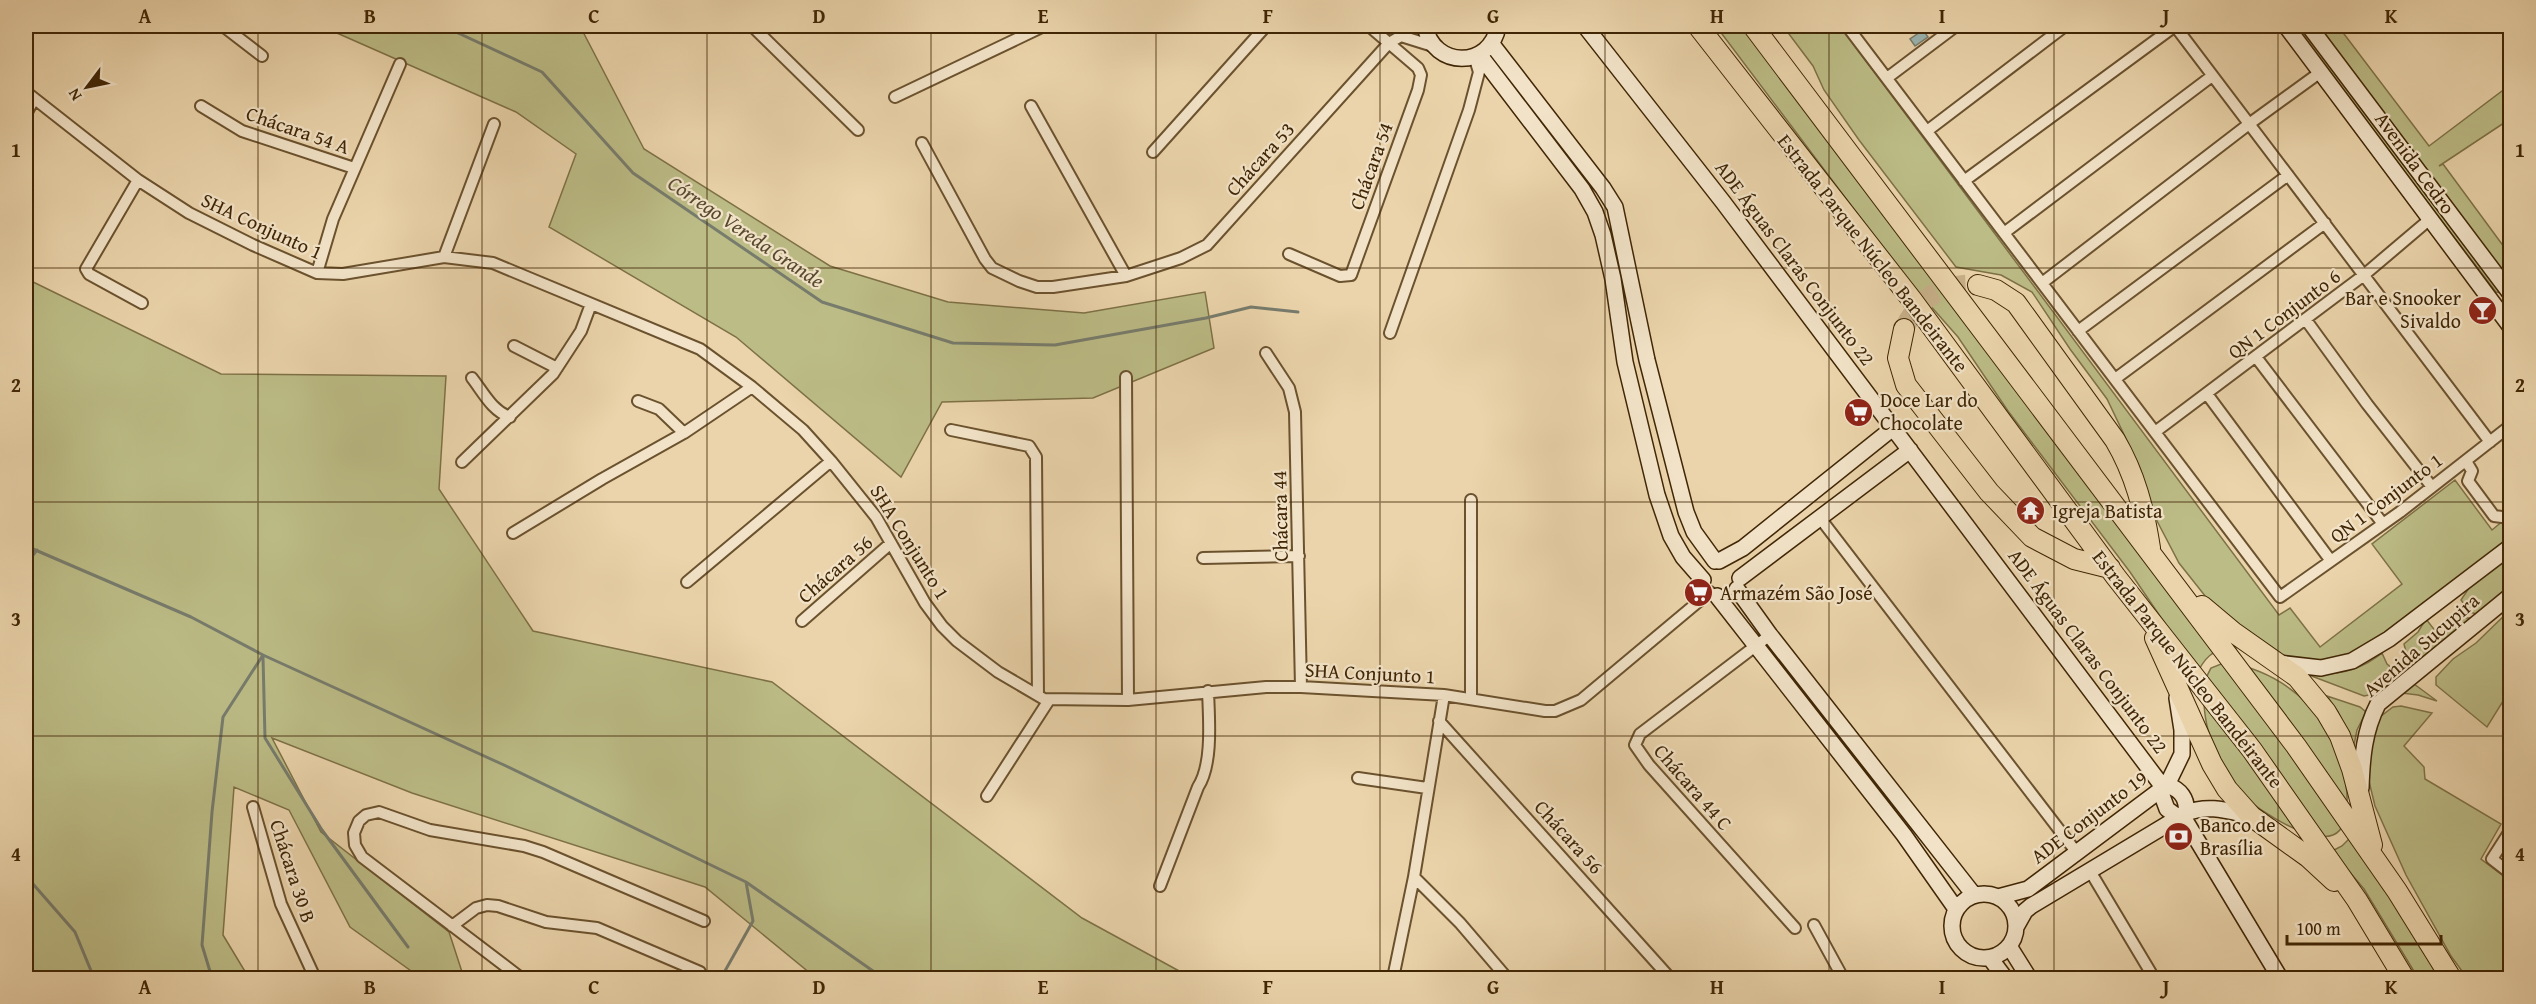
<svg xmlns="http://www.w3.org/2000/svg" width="2536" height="1004" font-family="'Gentium Book Plus',serif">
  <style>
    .green { fill: #bcbc86; stroke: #7e7146; stroke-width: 1.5 }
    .water { fill: #9cb6b3; stroke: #777c6d; stroke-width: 1.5 }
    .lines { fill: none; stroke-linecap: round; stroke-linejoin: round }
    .stream { stroke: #777c6d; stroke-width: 3 }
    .highway-tunnel { stroke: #c9b18a; stroke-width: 20; stroke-dasharray: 20 10; stroke-linecap: butt }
    .street-casing { stroke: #6b522e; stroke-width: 14 }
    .secondary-casing { stroke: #402605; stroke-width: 18 }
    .highway-casing { stroke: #402605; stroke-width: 22 }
    .street { stroke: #f2e3c8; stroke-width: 10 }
    .secondary { stroke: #f2e3c8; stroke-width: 15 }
    .highway { stroke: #ebd4ab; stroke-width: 20 }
    .grid { fill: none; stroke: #402605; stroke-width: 1.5; stroke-opacity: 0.55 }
    .labels { text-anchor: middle; stroke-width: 4.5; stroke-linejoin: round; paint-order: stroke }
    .street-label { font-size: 20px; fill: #402605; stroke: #f2e3c8 }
    .poi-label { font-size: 20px; fill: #402605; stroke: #f2e3c8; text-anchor: start }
    .water-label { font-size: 21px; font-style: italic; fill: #574a30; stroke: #f2e3c8 }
    .neatline { fill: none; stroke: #402605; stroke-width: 2 }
    .grid-label { font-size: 20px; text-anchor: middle; font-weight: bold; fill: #402605 }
  </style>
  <rect width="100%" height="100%" fill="#ebd4ab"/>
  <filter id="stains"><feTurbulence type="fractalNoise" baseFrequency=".00333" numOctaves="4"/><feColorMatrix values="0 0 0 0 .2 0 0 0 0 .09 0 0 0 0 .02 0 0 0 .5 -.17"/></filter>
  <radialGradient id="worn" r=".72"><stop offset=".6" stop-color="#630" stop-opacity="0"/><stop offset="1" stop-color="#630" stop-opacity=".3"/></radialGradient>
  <path class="green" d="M321,26H577L581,28L644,149L830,266L948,302L1084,313L1205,292L1214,348L1093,398L942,402L901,477L736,337L549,227L576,154L516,112Z
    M1716,26H1746L2214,632L2235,648C2213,647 2203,659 2195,678L2164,622L2130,572L2008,411L1958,337L1905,277Z
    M1783,26H1840L2279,615L2290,608L2320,647L2402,584L2372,544L2455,480L2492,530L2510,515V540L2361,652L2317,662L2290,658L2264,648L2221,616L2179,563L2156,519L2140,468L2107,399L2070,349L2032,292L2001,275L1956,267L1859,140L1824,90L1813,66Z
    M2293,26H2301L2391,143L2501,293L2496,292Z
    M2317,26H2338L2429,146L2510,85V119L2439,166L2443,164L2510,255V286Z
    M27,279L221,374L446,376L439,489L533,631L772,682L1082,918L1192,978H816L705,887L412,793L272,738L321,832L449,932L464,978H421L350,927L289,810L234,787L223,935L249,978H26V281Z
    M2510,552V587L2476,614L2470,612L2461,600L2469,588V584Z
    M2510,610V690L2487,727L2436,685V677L2453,659L2476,643Z
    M2465,618H2472L2422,658L2418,659L2406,652L2404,644L2418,632L2426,619L2440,637Z
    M2382,653L2387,664L2398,673L2369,695L2364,696L2301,672C2330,677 2359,672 2382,653Z
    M2226,662C2271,670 2307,695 2331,734C2341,750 2348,786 2347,804C2347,815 2344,831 2333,835C2308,845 2241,801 2228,780C2211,755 2194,695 2211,668Z
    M2410,681L2437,701L2418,695L2401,693Z
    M2327,696L2360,707L2366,712L2357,730L2354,745L2338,712Z
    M2401,706L2432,713L2404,746L2424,767L2425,779L2501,824L2481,859L2510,881V978H2467L2451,956L2406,875L2375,806L2367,773L2376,720L2393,707Z
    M2358,830L2440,978H2418L2364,889L2332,851L2342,846Z"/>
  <path class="water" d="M1923,30L1928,37L1915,46L1910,39Z"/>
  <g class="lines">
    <path class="stream" d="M443,26L542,72L633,173L822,302L953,343L1055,345L1206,318L1251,307L1298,312
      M26,546L191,617L263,655L504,765L746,882L883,978
      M26,564L37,550
      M263,657L265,738L322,830L408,947
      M26,876L75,932L94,978
      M212,978L202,945L212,812L223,717L263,655
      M721,978L753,921L746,882"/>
    <path class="highway-tunnel" d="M1904,329C1918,298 1944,282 1978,285"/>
    <defs>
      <path id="street" d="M223,26L262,56
        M752,26L858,130
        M1847,26L2280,597L2400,512L2510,426
        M2175,26L2490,442
        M1401,36L1433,46
        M1887,78L1956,26
        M26,92L138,180L189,213L253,245L317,273L343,274L444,257L493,263L700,349L752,387L803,430L831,461L876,517L925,603L942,626L957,641L998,672L1044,699L1128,700L1266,687H1301L1444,695L1545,711H1555L1581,700L1710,592
        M895,97L1044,26
        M201,106L242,131L354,168
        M1031,106L1126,276
        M26,114L34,99
        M1927,131L2065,26
        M922,143L985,259L992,268L1019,281L1037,287H1053L1126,276L1181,258L1207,245L1389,43L1401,36L1408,26
        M1153,152L1266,26
        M138,180L86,269L89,274L142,303
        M1964,181L2175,26
        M2004,233L2212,76
        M1289,254L1340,276L1351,275L1418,90L1421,75L1418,68L1369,26
        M444,257L494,124
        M317,273L333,219L400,64
        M2042,283L2249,124L2322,71
        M2306,320L2367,404L2432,487
        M2078,331L2288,175
        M1390,333L1469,110L1479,72L1474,56
        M514,346L557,368
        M1266,353L1289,388L1295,412L1301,687
        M2256,357L2383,524
        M1126,377L1128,700
        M472,378C483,392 492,411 510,417
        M2115,379L2325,223
        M2207,394L2331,561
        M638,401L659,409L684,433
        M951,430L1029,446L1036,457L1038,695
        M2155,432L2364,275L2430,219
        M2466,461L2472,471L2468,481L2494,516L2510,518
        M462,462L553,374L581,331L591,304
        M1820,518L2077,853
        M513,533L602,479L684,433L752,387
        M1203,558L1299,556
        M687,582L831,461
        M802,621L891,543
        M1770,635L1640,734L1635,745L1649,765L1795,928
        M1444,695L1414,877L1460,923L1507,978
        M1471,698V500
        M1439,721L1670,978
        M1358,778L1427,788
        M987,796L1049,700
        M253,807L281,904L315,978
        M2510,831L2492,859L2510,873
        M2090,871L2154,978
        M1160,886L1198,787C1213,764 1209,719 1208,691
        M1814,925L1843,978
        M452,926L476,908L487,905L498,906L546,922L597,928L700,972
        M521,978L362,857L355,845L354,833L359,821L366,815L379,812L430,830L524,846L543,852L704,921
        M1393,978L1414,877"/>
      <path id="secondary" d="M1425,26C1433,69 1491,69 1498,26
        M1585,26L1723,202L2163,787
        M2286,26L2510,326
        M2309,26L2510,293
        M1491,43L1603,188L1615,207L1647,360L1686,512L1694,532L1715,561
        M1479,54L1582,189L1595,212L1603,235L1613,279L1625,362L1657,495L1671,536L1683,557L1703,580
        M1719,561L1743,548L1893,428
        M1740,578L1910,450
        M1737,589L1770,635L1974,895
        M1717,596L1904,835L1956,909
        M2278,663L2321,668L2352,661L2389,639L2510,547
        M2167,785C2180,789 2188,799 2186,813
        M2361,788C2362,758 2364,731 2378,704L2510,596
        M2160,790L2167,809L2178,817
        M2182,815L2280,978
        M1952 926a32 32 0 1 1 64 0a32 32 0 1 1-64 0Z
        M1998,897L2028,889L2167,785L2182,754V730L2177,698
        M2016,927L2025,911L2031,906L2186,813C2209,804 2228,811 2251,816
        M2009,946L2029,978
        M1990,958L2005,978"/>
      <path id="highway" d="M1698,26L1912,300L2116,577L2252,750L2357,900L2404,978
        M1753,26L2296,746L2397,891L2451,978
        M1978,285L1996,290L2016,303L2115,440C2135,474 2144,509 2150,548
        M1904,329L1898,358L1906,385L1989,492L2032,537L2074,559L2110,568
        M2202,606L2233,632L2297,677L2326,712L2340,736L2352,769L2372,845
        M2155,638L2212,764L2227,789L2251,816L2308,857L2334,881"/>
    </defs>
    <use href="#street" class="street-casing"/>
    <use href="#secondary" class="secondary-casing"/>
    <use href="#highway" class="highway-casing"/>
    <use href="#street" class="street"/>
    <use href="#secondary" class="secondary"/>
    <use href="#highway" class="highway"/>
  </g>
  <path class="grid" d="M258,26V978M482,26V978M707,26V978M931,26V978M1156,26V978M1380,26V978M1605,26V978M1829,26V978M2054,26V978M2278,26V978M26,268H2510M26,502H2510M26,736H2510"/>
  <defs>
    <symbol id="bar-disc" viewBox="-11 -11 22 22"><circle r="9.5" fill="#8f2418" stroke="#f2e3c8"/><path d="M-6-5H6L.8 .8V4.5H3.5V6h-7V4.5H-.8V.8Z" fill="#fff"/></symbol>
    <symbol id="supermarket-disc" viewBox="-11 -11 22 22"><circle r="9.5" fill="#8f2418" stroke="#f2e3c8"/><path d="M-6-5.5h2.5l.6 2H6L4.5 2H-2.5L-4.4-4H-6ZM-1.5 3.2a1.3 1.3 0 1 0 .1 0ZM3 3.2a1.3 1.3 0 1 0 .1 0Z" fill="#fff"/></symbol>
    <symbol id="temple-disc" viewBox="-11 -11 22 22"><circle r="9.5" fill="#8f2418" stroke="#f2e3c8"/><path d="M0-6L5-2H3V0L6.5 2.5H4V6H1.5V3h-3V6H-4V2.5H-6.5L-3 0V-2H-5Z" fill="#fff"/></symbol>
    <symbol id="bank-disc" viewBox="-11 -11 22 22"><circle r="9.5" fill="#8f2418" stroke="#f2e3c8"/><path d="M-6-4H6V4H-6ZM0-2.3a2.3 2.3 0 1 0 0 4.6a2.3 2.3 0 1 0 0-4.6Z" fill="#fff"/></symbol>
  </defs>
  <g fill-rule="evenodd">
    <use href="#bar-disc" x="2466" y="294" width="33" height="33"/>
    <use href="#supermarket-disc" x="1842" y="396" width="33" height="33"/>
    <use href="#temple-disc" x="2014" y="494" width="33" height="33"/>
    <use href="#supermarket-disc" x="1682" y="576" width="33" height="33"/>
    <use href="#bank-disc" x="2162" y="820" width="33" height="33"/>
  </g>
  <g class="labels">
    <g class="street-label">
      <text transform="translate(298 130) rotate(19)" y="7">Chácara 54 A</text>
      <text transform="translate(1260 159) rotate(-48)" y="7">Chácara 53</text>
      <text transform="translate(2415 163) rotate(54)" y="7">Avenida Cedro</text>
      <text transform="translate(1371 166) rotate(-70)" y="7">Chácara 54</text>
      <text transform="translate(262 226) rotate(25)" y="7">SHA Conjunto 1</text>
      <text transform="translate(1873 253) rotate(52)" y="7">Estrada Parque Núcleo Bandeirante</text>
      <text transform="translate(1795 263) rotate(53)" y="7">ADE Águas Claras Conjunto 22</text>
      <text transform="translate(2284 314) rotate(-37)" y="7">QN 1 Conjunto 6</text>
      <text transform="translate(2386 498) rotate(-37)" y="7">QN 1 Conjunto 1</text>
      <text transform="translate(1280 516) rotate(-91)" y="7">Chácara 44</text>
      <text transform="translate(910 542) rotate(58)" y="7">SHA Conjunto 1</text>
      <text transform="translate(835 569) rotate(-41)" y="7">Chácara 56</text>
      <text transform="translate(2421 645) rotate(-41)" y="7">Avenida Sucupira</text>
      <text transform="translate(2088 651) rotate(53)" y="7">ADE Águas Claras Conjunto 22</text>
      <text transform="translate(2188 669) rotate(52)" y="7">Estrada Parque Núcleo Bandeirante</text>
      <text transform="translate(1370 673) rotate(3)" y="7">SHA Conjunto 1</text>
      <text transform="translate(1693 787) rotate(49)" y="7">Chácara 44 C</text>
      <text transform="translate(2089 817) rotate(-37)" y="7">ADE Conjunto 19</text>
      <text transform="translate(1569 837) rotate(48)" y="7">Chácara 56</text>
      <text transform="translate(293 871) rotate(72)" y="7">Chácara 30 B</text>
    </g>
    <g class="poi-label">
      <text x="2461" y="305" text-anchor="end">Bar e Snooker<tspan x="2461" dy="23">Sivaldo</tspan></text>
      <text x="1880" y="407">Doce Lar do<tspan x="1880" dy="23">Chocolate</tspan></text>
      <text x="2052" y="518">Igreja Batista</text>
      <text x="1720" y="600">Armazém São José</text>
      <text x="2200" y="832">Banco de<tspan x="2200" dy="23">Brasília</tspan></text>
    </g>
    <g class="water-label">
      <text transform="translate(746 232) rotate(34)" y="7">Córrego Vereda Grande</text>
    </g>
  </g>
  <rect width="2536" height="1004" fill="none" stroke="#ebd4ab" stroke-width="66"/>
  <g transform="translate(87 87) rotate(238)" stroke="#f2e3c8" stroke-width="4.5" paint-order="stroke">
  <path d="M0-4.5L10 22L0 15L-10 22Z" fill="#402605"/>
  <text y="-9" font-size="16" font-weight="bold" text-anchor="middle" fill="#402605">N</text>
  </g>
  <path d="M2287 935v9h154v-9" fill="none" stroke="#402605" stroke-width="3"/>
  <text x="2296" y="935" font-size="18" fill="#402605" stroke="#f2e3c8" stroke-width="4.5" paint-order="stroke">100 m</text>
  <rect x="33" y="33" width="2470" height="938" class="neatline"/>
  <g class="grid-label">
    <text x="145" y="23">A</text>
    <text x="370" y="23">B</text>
    <text x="594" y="23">C</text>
    <text x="819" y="23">D</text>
    <text x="1043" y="23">E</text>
    <text x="1268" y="23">F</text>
    <text x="1493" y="23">G</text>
    <text x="1717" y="23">H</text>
    <text x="1942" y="23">I</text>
    <text x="2166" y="23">J</text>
    <text x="2391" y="23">K</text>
    <text x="16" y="157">1</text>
    <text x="2520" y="157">1</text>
    <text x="16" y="392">2</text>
    <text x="2520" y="392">2</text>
    <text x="16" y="626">3</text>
    <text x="2520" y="626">3</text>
    <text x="16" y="861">4</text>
    <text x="2520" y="861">4</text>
    <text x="145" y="994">A</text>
    <text x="370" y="994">B</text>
    <text x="594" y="994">C</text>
    <text x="819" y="994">D</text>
    <text x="1043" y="994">E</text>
    <text x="1268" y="994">F</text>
    <text x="1493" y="994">G</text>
    <text x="1717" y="994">H</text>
    <text x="1942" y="994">I</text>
    <text x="2166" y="994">J</text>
    <text x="2391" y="994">K</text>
  </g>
  <rect width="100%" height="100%" filter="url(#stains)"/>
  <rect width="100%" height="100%" fill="url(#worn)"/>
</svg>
